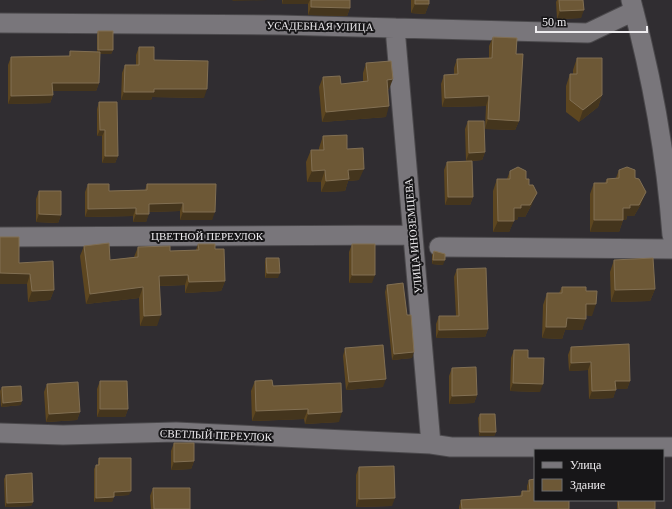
<svg xmlns="http://www.w3.org/2000/svg" width="672" height="509" font-family="'Times New Roman',serif">
  <style>
    .lines { fill: none; stroke-linecap: round; stroke-linejoin: round }
    .minor-casing { stroke: #4b494c; stroke-width: 21 }
    .minor { stroke: #79767b; stroke-width: 19 }
    .wall { fill: #5d4620 }
    .shaded-wall { fill: #44351d }
    .building { fill: #6d5836; stroke: #816f53 }
    .labels { text-anchor: middle; stroke-width: 4; stroke-linejoin: round; paint-order: stroke }
    .street-label { font-size: 11px; fill: #eeecef; stroke: #171618 }
  </style>
  <rect width="100%" height="100%" fill="#302d31"/>
  <g class="lines">
    <defs>
      <path id="minor" d="M631,0C652,77 666,155 672,235
        M0,23L279,25L588,33L634,11
        M395,28L431,444
        M0,237L413,235
        M439,247L672,249
        M0,433L63,435L176,432L431,444L451,447H672"/>
    </defs>
    <use href="#minor" class="minor-casing"/>
    <use href="#minor" class="minor"/>
  </g>
  <path class="wall" d="M282,0H350V8L347,16L308,15V4H282Z
    M411,0H429V4L425,14L411,13Z
    M557,0H583L581,18L557,19L556,2Z
    M98,31L113,50L111,54H100L99,83L96,91H53V95L50,103L8,104V65L11,57L69,56L70,51L97,52V35Z
    M493,37L516,54L519,121L515,130L485,129L486,106L442,107L441,84L444,75H454V68L457,59L489,58V46Z
    M139,47L154,60L204,98L152,97L151,100H121L122,73L125,65H136V55Z
    M577,58L602,95L598,107L579,122L566,112V86L570,74H573V70Z
    M366,63L389,89L388,90L386,117L322,122L319,87L323,77L341,84L363,82V73Z
    M99,102L118,156L115,163H102V136H97V109Z
    M468,121L485,152L482,160L472,161L473,197L470,205H445L444,170L447,162L466,161L465,129Z
    M323,136L347,149L359,180L348,181L345,191L321,192V182H307L306,162L311,150H319V148Z
    M619,170L635,178L641,204L634,216H627L626,220H623L619,232H590V194L594,183H605L607,179L616,178Z
    M510,171L526,179L529,185L532,204L525,217H518L517,220H514L509,232H493V191L497,179H507Z
    M88,184L109,191L145,190L147,184H216L212,220H180V211L149,212L146,222H133V216L85,217V192Z
    M39,191L61,215L58,223L36,222V199Z
    M0,237L19,263L54,290L50,300L28,302L27,284H0Z
    M198,244L215,249L225,281L221,291L185,293V285L160,286L157,326H140L139,298L86,304L80,256L84,246L110,260L134,257L138,247L170,251L196,250Z
    M352,244L372,283H349V252Z
    M434,251L443,265L432,264V255Z
    M266,258L278,278H265V262Z
    M614,260L655,289L650,301L611,302L610,272Z
    M457,269L488,329L485,337L436,338V324L439,316H456L454,277Z
    M387,285L412,358L392,360L385,292Z
    M562,287L586,291L592,316L586,315L582,330H565L562,339L542,338L543,305L547,293H559Z
    M571,347L630,381L627,389H616L613,398L589,399L588,370L569,371L568,355Z
    M345,348L383,387L346,390L343,356Z
    M514,350L528,358L540,392L510,391L511,358Z
    M452,368L477,395L474,403L449,404V376Z
    M100,381L128,409L125,417H97V389Z
    M255,381L273,386L339,422L305,424L304,419L252,421L251,391Z
    M47,384L80,412L77,420L46,422L44,392Z
    M2,387L21,405L1,407L0,391Z
    M480,414L496,432L494,436H479L478,418Z
    M174,443L194,461L191,469L171,470V451Z
    M99,458L129,495L114,496L112,502H94V469L96,465H98V462Z
    M359,467L392,506L356,507V475Z
    M6,475L33,502L31,506L5,507L4,479Z
    M529,480L569,509H459V507L461,500L520,496L522,491H527V486Z
    M153,488L190,509H151L150,496Z
    M618,500H655V509H617V503Z"/>
  <path class="shaded-wall" d="M233,0H268L232,1Z
    M283,0H310L308,4H282Z
    M415,4H429L425,14L411,13Z
    M311,7L350,8L347,16L308,15Z
    M584,10L581,18L557,19L560,11Z
    M98,50H113L111,54H97Z
    M393,79L389,89L384,90L387,80Z
    M52,83H99L96,91H50Z
    M154,89H207L204,98L152,97L151,100H121L124,92Z
    M53,95L50,103L8,104L11,96Z
    M602,95L598,107L579,122L583,110Z
    M489,96L486,106L442,107L445,98Z
    M389,106L386,117L322,122L326,112Z
    M488,119L519,121L515,130L485,129Z
    M100,130H105L102,136H97Z
    M485,152L482,160L466,161L469,153Z
    M105,156H118L115,163H102Z
    M364,169L359,180L348,181L345,191L321,192L326,181L348,170Z
    M325,170L321,182H307L312,171Z
    M646,192L641,204L634,216H627L626,220H619L623,208L630,205Z
    M537,193L532,204L525,217H518L517,220H509L514,208L521,205Z
    M448,197H473L470,205H445Z
    M183,203L180,211L146,212L149,204Z
    M136,208L133,216L85,217L88,209Z
    M183,212H215L212,220H180Z
    M39,214L61,215L58,223L36,222Z
    M136,214H149L146,222H133Z
    M594,220H623L619,232H590Z
    M498,221H514L509,232H493Z
    M433,260H445L443,265L432,264Z
    M0,273L30,274L27,284H0Z
    M267,273H280L278,278H265Z
    M188,275L185,285L156,286L159,276Z
    M352,275H375L372,283H349Z
    M225,281L221,291L185,293L189,282Z
    M143,287L139,298L86,304L90,294Z
    M655,289L650,301L611,302L615,290Z
    M54,290L50,300L28,302L32,291Z
    M586,304H596L592,316L582,315Z
    M161,315L157,326H140L144,316Z
    M567,318L586,319L582,330H565L562,339L542,338L546,327Z
    M488,329L485,337L436,338L439,330Z
    M414,352L412,358L392,360L394,354Z
    M591,362L588,370L569,371L571,363Z
    M386,379L383,387L346,390L349,382Z
    M615,381H630L627,389H612Z
    M513,383L543,384L540,392L510,391Z
    M616,390L613,398L589,399L592,391Z
    M477,395L474,403L449,404L452,396Z
    M22,401L21,405L1,407L3,403Z
    M100,409H128L125,417H97Z
    M308,409L304,419L252,421L256,411Z
    M80,412L77,420L46,422L49,414Z
    M342,412L339,422L305,424L308,414Z
    M480,432H496L494,436H479Z
    M194,461L191,469L171,470L174,462Z
    M131,491L129,495L112,496L114,492Z
    M114,497L112,502H94L96,498Z
    M395,498L392,506L356,507L359,499Z
    M33,502L31,506L5,507L7,503Z"/>
  <path class="building" d="M311,0H350V8L311,7Z
    M415,0H429V4H415Z
    M559,0H583L584,10L560,11Z
    M98,31H113V50H98Z
    M493,37L517,38L516,54H523L519,121L488,119L489,96L445,98L444,75L458,74L457,59L492,58Z
    M139,47H154V60L208,61L207,89H154V92H124L125,65H139Z
    M70,51L100,52L99,83H52L53,95L11,96V57L70,56Z
    M577,58H602V95L583,110L570,100V74H577Z
    M391,61L393,79L387,80L389,106L326,112L323,77L340,76L341,84L368,81L366,63Z
    M99,102H117L118,156H105V130H100Z
    M468,121H484L485,152L469,153Z
    M347,135V149L363,148L364,169L348,170L349,179L326,181L325,170L312,171L311,150H324L323,136Z
    M472,161L473,197H448L447,162Z
    M518,167L526,171V179H529V185H533L537,193L530,205H521V208H514V221H498L497,179H510V171Z
    M627,167L635,170V178L639,179L646,192L639,205H630V208H623V220H594V183H607V179L619,178V170Z
    M88,184H109V191L147,190V184H216L215,212H183V203L149,204V214H136V208L88,209Z
    M39,191H61V215L39,214Z
    M0,237H19V263L53,261L54,290L32,291L30,274L0,273Z
    M109,243L110,260L138,257V247L170,246V251L199,250L198,244H215V249H224L225,281L189,282L188,275L159,276L161,315L144,316L143,287L90,294L84,246Z
    M352,244H375V275H352Z
    M434,251L445,254V260H433Z
    M266,258H279L280,273H267Z
    M653,258L655,289L615,290L614,260Z
    M486,268L488,329L439,330V316H459L457,269Z
    M403,283L407,315H411L414,352L394,354L387,285Z
    M562,287H586V291H597L596,304H586V319L567,318L566,327H546L547,293H562Z
    M629,344L630,381H615L616,390L592,391L591,362L571,363V347Z
    M383,345L386,379L349,382L345,348Z
    M514,350H528V358H544L543,384L513,383Z
    M476,367L477,395L452,396V368Z
    M272,380L273,386L341,383L342,412L308,414V409L256,411L255,381Z
    M100,381H127L128,409H100Z
    M78,382L80,412L49,414L47,384Z
    M21,386L22,401L3,403L2,387Z
    M480,414H495L496,432H480Z
    M174,443H194V461L174,462Z
    M99,458H131V491L114,492V497L96,498V465H99Z
    M394,466L395,498L359,499V467Z
    M32,473L33,502L7,503L6,475Z
    M535,479V500H569V509H462L461,500L522,496V491H530L529,480Z
    M153,488H190V509H154Z
    M618,500H655V509H619Z"/>
  <g class="labels">
    <g class="street-label">
      <text transform="translate(320 26) rotate(1)" y="4">УСАДЕБНАЯ УЛИЦА</text>
      <text x="207" y="240">ЦВЕТНОЙ ПЕРЕУЛОК</text>
      <text transform="translate(413 236) rotate(-95)" y="4">УЛИЦА ИНОЗЕМЦЕВА</text>
      <text transform="translate(216 435) rotate(2)" y="4">СВЕТЛЫЙ ПЕРЕУЛОК</text>
    </g>
  </g>
  <rect x="534" y="449" width="130" height="52" fill="#171618" stroke="#6d6c6e"/>
  <rect x="542" y="462" width="20" height="6" fill="#79767b" stroke="#6d6c6e"/>
  <text x="570" y="469" font-size="12" fill="#eeecef">Улица</text>
  <rect x="542" y="479" width="20" height="12" fill="#6d5836" stroke="#6d6c6e"/>
  <text x="570" y="489" font-size="12" fill="#eeecef">Здание</text>
  <path d="M536 26v6h111v-6" fill="none" stroke="#eeecef" stroke-width="2"/>
  <text x="542" y="26" font-size="12" fill="#eeecef" stroke="#171618" stroke-width="3" paint-order="stroke">50 m</text>
</svg>
